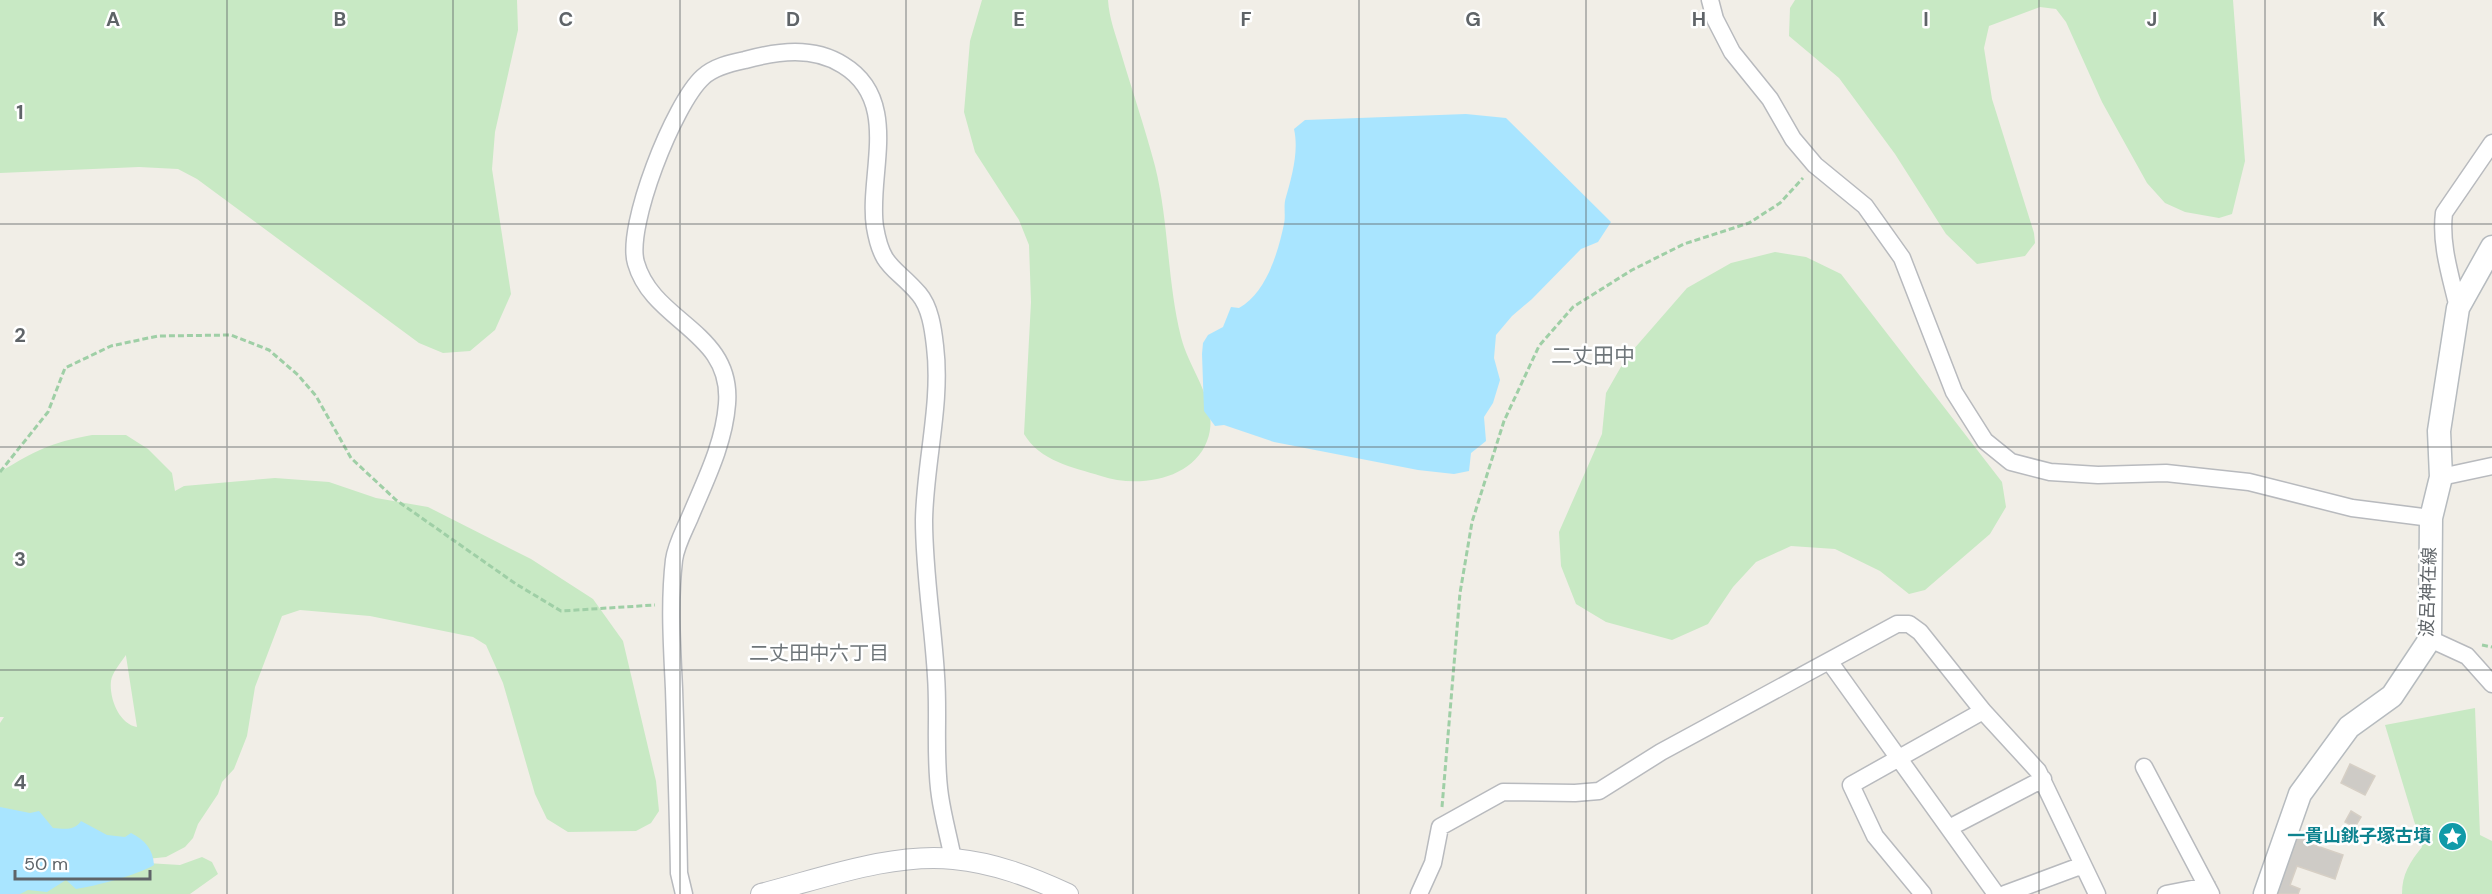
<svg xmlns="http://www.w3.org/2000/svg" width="2492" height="894" font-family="'DM Sans','Noto Sans JP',sans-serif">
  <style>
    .green { fill: #c8e9c4; fill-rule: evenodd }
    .water { fill: #a9e5ff }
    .building { fill: #cecbc6; stroke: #d6cfc5; stroke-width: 1.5 }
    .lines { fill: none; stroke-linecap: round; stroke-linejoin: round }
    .minor-casing { stroke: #b8babe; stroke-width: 19 }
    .tertiary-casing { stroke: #b8babe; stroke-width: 22 }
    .secondary-casing { stroke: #b6bbbf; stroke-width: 25 }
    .path { stroke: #9fcfa6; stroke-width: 3; stroke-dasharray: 6 3; stroke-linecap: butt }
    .minor { stroke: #fff; stroke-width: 16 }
    .tertiary { stroke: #fff; stroke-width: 20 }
    .secondary { stroke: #fff; stroke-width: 22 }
    .grid { fill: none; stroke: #5f6468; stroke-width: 1.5; stroke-opacity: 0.55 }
    .labels { text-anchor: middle; stroke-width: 5; stroke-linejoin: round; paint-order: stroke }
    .street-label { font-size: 18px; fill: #5f6468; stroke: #fff }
    .culture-label { font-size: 18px; font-weight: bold; fill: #0d838f; stroke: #fff; text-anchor: end }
    .neighbourhood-label { font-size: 20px; fill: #6f767a; stroke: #fff }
    .quarter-label { font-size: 21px; fill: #6f767a; stroke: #fff }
    .grid-label { font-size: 20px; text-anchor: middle; font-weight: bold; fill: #5f6468; stroke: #fff; stroke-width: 5; stroke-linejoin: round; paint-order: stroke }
  </style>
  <rect width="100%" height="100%" fill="#f1eee7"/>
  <path class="green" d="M0,0H517L518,30L495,132L492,169L511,294L495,330L470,351L443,353L419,343L197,179L178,169L139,167L0,173Z
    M982,0H1108C1109,18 1116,36 1121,53C1132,90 1145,128 1155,166C1169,222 1167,281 1181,337C1189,370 1221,405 1207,441C1192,481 1136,488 1101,476C1072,467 1040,461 1024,434L1031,302L1029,245L1019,220L975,152L964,112L970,41Z
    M1795,0H2233L2245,161L2232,214L2219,218L2185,212L2165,203L2147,183L2102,102L2066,22L2056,9L2040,7L1989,26L1984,48L1992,99L2034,233L2035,243L2025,256L1977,264L1946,234L1895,154L1839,78L1789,36L1790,8Z
    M1775,252L1806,257L1841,274L2002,482L2006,507L1990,534L1925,590L1909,594L1880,571L1835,549L1791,546L1756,562L1733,587L1708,624L1672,640L1606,622L1576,604L1561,566L1559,532L1602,434L1606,393L1626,358L1687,288L1731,263Z
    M92,435H126L148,449L172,473L175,491L184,486L275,478L329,482L376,498L428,507L531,559L593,599L623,641L656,781L659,811L651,823L636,831L568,832L547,819L535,794L503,683L486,645L473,637L370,616L300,610L282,616L255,687L247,736L234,769L222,782L218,794L198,824L193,838L185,847L166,857L147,859L0,817V723L4,717H0V472C37,450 49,443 92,435ZM126,655V656L137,727C119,724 109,698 111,681C112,673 121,662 126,655Z
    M2475,708L2480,835L2492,841V894H2402C2402,874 2410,862 2422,847L2385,725Z
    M202,857L212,862L218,874L190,894H7L68,876L147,863L180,865Z"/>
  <path class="water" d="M1466,114L1506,118L1611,222L1598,242L1581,249L1532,299L1512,316L1496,335L1494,358L1500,380L1493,403L1484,417L1486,441L1471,453L1469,471L1454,474L1418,470L1274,442L1224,425L1215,426L1204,411L1202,354L1203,343L1208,335L1223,327L1231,307L1239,308C1266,293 1278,253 1284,224C1286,216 1283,205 1286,197C1292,176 1299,151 1294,129L1305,120Z
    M0,807L30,813L39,811L53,828C65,829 74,831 81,821L107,835L125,837L131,833C145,840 153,849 154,865C137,875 96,886 76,889L66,880L47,892L28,890L20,894H0Z"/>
  <path class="building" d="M2350,764L2375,776L2365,795L2341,783Z
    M2351,811L2361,817L2355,827L2345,822Z
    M2294,832L2313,839L2311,844L2343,855L2335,879L2297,866L2290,885L2300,889L2298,894H2273Z"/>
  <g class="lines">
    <defs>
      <path id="minor" d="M1710,0L1715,19L1732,52L1770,99L1793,139L1815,165L1865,206L1902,258L1954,392L1985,441L2011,462L2050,472L2098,475L2166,473L2249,482L2352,508L2431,518
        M2458,308C2451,277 2440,245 2444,213L2492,143
        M2441,477L2492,466
        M2430,639L2467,656L2492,684
        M1829,661L1996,894
        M2144,767L2211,894
        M1949,828L2043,779
        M684,894L679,873C678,811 676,750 674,689C672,646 669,603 674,560C676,545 684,531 690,517C705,481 724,444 727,404C733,331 653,323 636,263C625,227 674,103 703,77C714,67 730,63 745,60C778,51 813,46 843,65C902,101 867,175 875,227C882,269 895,266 919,294C930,307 933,328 935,346C942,403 925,462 924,520C924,573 933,624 936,676C939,715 934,757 940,796C943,817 949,838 953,859
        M1419,894L1433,863L1440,827L1503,792L1575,793L1599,791L1661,752L1897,624H1909L1920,632L1983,711L2038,771L2097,894
        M1923,894L1875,836L1851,785L1983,711
        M2005,894L2083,865
        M2166,894L2207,886"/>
      <path id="tertiary" d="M761,894C820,879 893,852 954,859C995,863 1031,877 1068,894"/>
      <path id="secondary" d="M2265,894L2300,794L2349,727L2392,696L2430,639L2431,518L2441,477L2439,431L2458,308L2492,247"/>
    </defs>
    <use href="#minor" class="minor-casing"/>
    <use href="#tertiary" class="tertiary-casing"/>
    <use href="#secondary" class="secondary-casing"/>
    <path class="path" d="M0,472L48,412L65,368L111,346L158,336L231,335L269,350L298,375L316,396L351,458L396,500L516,584L561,611L655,605
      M2482,645L2492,647
      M1442,807L1460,593L1472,522L1504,421L1539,346L1573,307L1632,270L1684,244L1749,223L1780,203L1803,178"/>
    <use href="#minor" class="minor"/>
    <use href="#tertiary" class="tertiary"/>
    <use href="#secondary" class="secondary"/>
  </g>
  <path class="grid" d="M227,0V894M453,0V894M680,0V894M906,0V894M1133,0V894M1359,0V894M1586,0V894M1812,0V894M2039,0V894M2265,0V894M0,224H2492M0,447H2492M0,670H2492"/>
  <defs>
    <symbol id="sight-disc" viewBox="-11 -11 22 22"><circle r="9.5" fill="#0f9aa8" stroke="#fff"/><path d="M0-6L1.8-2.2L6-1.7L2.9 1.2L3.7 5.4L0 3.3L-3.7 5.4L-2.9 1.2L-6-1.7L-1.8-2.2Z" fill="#fff"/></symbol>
  </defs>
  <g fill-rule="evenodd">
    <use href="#sight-disc" x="2436" y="820" width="33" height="33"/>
  </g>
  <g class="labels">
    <g class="street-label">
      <text transform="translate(2428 592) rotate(-88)" y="6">波呂神在線</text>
    </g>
    <g class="culture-label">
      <text x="2431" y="842">一貴山銚子塚古墳</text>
    </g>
    <g class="neighbourhood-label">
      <text x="819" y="660">二丈田中六丁目</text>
    </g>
    <g class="quarter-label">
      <text x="1593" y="363">二丈田中</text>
    </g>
  </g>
  <g class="grid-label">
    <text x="113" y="26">A</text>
    <text x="340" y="26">B</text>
    <text x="566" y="26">C</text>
    <text x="793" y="26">D</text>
    <text x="1019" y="26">E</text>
    <text x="1246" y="26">F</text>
    <text x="1473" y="26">G</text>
    <text x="1699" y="26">H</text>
    <text x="1926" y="26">I</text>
    <text x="2152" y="26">J</text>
    <text x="2379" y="26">K</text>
    <text x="20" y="119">1</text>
    <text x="20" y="342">2</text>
    <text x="20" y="566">3</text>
    <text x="20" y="789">4</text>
  </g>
  <path d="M15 870v9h135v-9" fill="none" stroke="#5f6468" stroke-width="3"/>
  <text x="24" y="870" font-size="18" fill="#5f6468" stroke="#ffffff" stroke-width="4.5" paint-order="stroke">50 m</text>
</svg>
